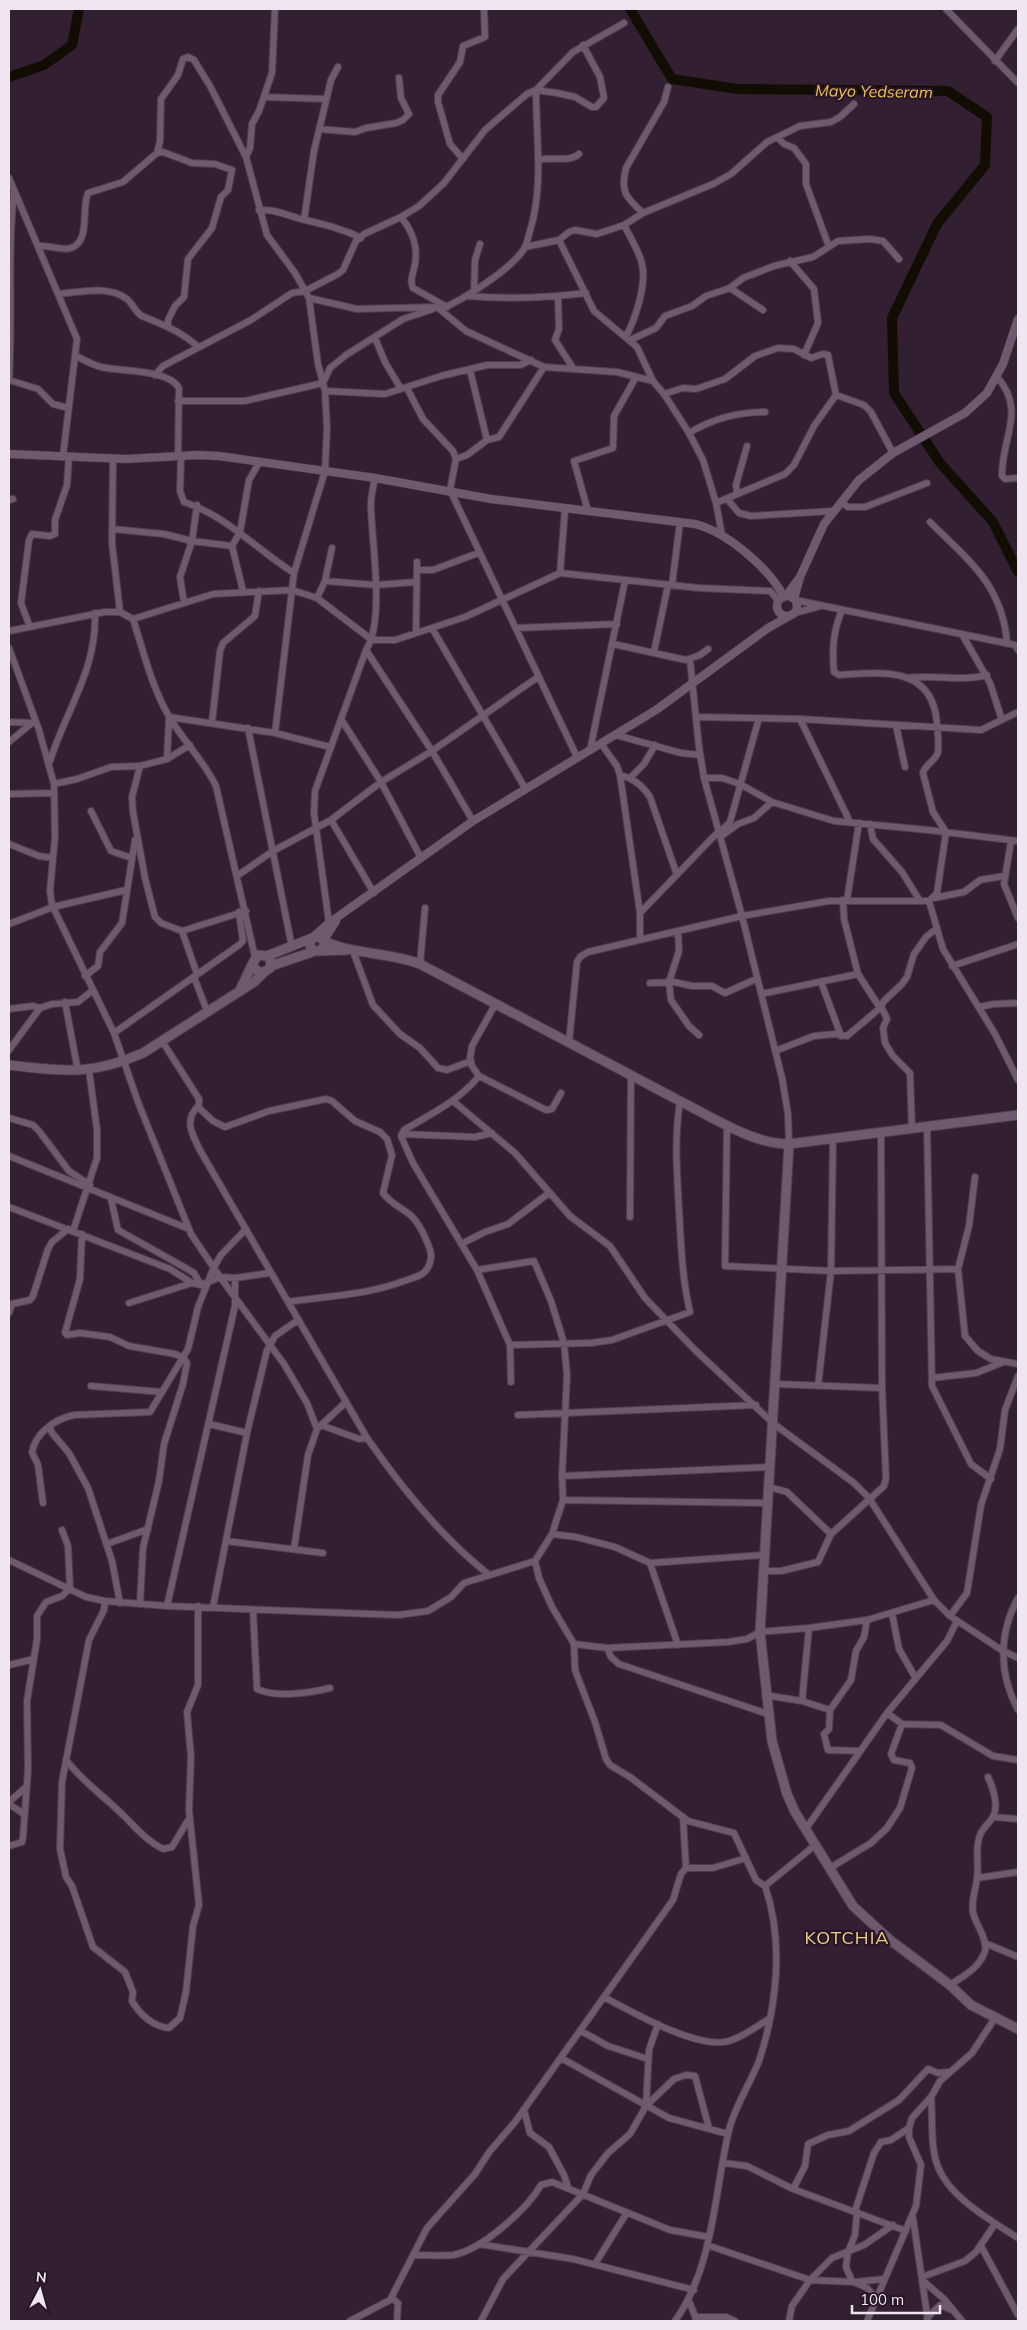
<svg xmlns="http://www.w3.org/2000/svg" width="1027" height="2330" font-family="Mulish,sans-serif">
  <style>
    .lines { fill: none; stroke-linecap: round; stroke-linejoin: round }
    .river { stroke: #110d03; stroke-width: 10 }
    .minor-casing { stroke: #4d3e4e; stroke-width: 8 }
    .tertiary-casing { stroke: #4d3e4e; stroke-width: 9 }
    .secondary-casing { stroke: #4d3e4e; stroke-width: 11 }
    .minor { stroke: #6e596f; stroke-width: 6 }
    .tertiary { stroke: #6e596f; stroke-width: 8 }
    .secondary { stroke: #6e596f; stroke-width: 9 }
    .labels { text-anchor: middle; stroke-width: 4.5; stroke-linejoin: round; paint-order: stroke }
    .water-label { font-size: 16px; font-style: italic; fill: #efc245; stroke: #281628 }
    .quarter-label { font-size: 18px; letter-spacing: 1px; fill: #eed085; stroke: #281628 }
  </style>
  <rect width="100%" height="100%" fill="#322032"/>
  <g class="lines">
    <path class="river" d="M630,9L672,79L737,89L948,91L987,117L985,165L937,224L892,318L894,393L940,463L993,522L1018,572
      M9,77L44,65L72,45L79,9"/>
    <defs>
      <path id="minor" d="M946,9L1018,83
        M995,61L1018,29
        M264,97L326,99
        M319,129L355,132L366,128L396,123L403,120L409,114L401,98L399,78
        M778,138L784,144L794,148L806,164V184L829,247
        M157,153L160,141L161,99L178,75L183,59L188,57L194,60L210,86L246,157L267,235L295,273L309,298L318,364L325,391L327,428L325,471L294,573L275,733
        M246,157L250,148L252,124L259,111L272,73L275,9
        M463,159L450,144L438,102V95L460,62L463,46L485,37L484,9
        M539,160C552,156 569,163 579,154
        M9,178L77,339L63,456
        M259,210C275,209 286,215 301,219C322,224 341,228 361,238
        M643,213C626,198 620,191 626,168L664,102L668,87
        M401,217C414,233 419,249 414,269C412,276 410,281 413,288L447,307
        M304,220L314,151L331,80L338,67
        M624,225C630,237 639,251 642,264C647,284 635,320 626,336
        M559,240L594,311L637,347L653,381L664,394L689,433L703,460L716,503L722,535
        M39,246C49,245 62,251 71,248C91,241 81,208 88,193L123,182L157,153L163,152L192,163L215,164L232,170L228,190L221,197L212,228L188,259L184,297L175,306L168,320V326
        M525,247L559,240L569,232L575,230L597,234L624,225L643,213L713,184L731,174L767,142L800,126L831,122L840,117L854,104
        M790,261L814,289L818,323L804,355
        M730,288L763,310
        M474,291L475,260L480,244
        M59,294C81,292 108,285 127,299C133,304 135,312 142,316C163,325 181,331 198,347
        M467,296C506,299 547,298 586,293
        M558,297L559,329L555,340L573,368
        M309,298L357,309L437,307L466,331L544,367L617,372L653,381
        M441,309C463,300 511,269 524,249C527,244 528,237 530,231C544,185 536,138 536,90L573,52L624,23
        M375,338L385,362L401,389
        M630,340L656,328L665,316L692,306L706,296L730,288L743,278L774,266L813,257L838,241L870,239L883,241L899,259
        M76,356C84,360 93,365 101,367C122,372 168,369 179,388L178,456
        M470,370L487,440
        M155,375L163,366L251,320L292,293L305,291L338,274L343,270L356,241L364,234L401,217L419,206L444,183L485,130L527,94L536,90L557,93L575,97L592,107H596L604,98L600,77L583,45
        M997,377C1027,410 1001,439 1002,476L1005,479L1018,478
        M9,380C13,317 7,254 14,192
        M9,380L38,389L53,404L68,408
        M323,383L330,368L346,355L403,319L433,309
        M407,388L423,419L453,451L456,459L450,490L577,757
        M325,391L385,394L441,376L487,365H520L531,360
        M664,394L683,388L696,389L725,379L755,356L778,348L794,349L811,358L823,354L828,355L836,395L814,426L794,465L785,474L716,503
        M836,395L864,405L871,412L893,453
        M178,401H245L323,383
        M689,433C712,419 738,412 765,412
        M181,456L180,491L184,502C227,516 257,550 294,573
        M113,459L112,543L120,612
        M456,459L467,455L487,440L499,437L544,367
        M737,493L736,485L747,446
        M727,499L739,513L751,516L834,511
        M9,500L13,499
        M841,502L848,507H865L927,483
        M588,511L574,461L613,448L614,416L636,377
        M930,522C968,560 1002,584 1007,642
        M112,529L164,534L192,541L232,546
        M417,570H433L478,553
        M560,573L565,509
        M325,581L376,585L416,582
        M672,585L680,522
        M243,591L232,546L240,532L249,480L260,461
        M317,598L325,581L332,548
        M795,600L1015,645L1018,650
        M184,603L180,577L192,541L197,505
        M795,613L820,606
        M133,619C143,650 151,684 167,713C181,739 203,759 216,786L255,957
        M30,627L21,603L29,540L32,534L50,536L55,534V520L67,485L69,456
        M432,628L525,788
        M516,628L617,624
        M9,631L105,612H120L133,619L213,594L292,590L317,598L372,640H395L465,617L560,573L699,588L770,591L779,601
        M416,633L417,562
        M963,636L990,683L1002,720
        M613,644L686,660L700,655L708,649
        M9,648L39,730L54,784L55,837L50,891L52,905L114,1033L138,1102L191,1234L220,1277L284,1364L307,1403L317,1429
        M366,650L432,751L473,821
        M654,652L668,585
        M690,660L699,747L704,778L742,916L782,1078L788,1114L789,1144
        M908,678C934,674 961,682 987,675
        M697,717L800,719L981,730L1018,712
        M341,719L381,782L421,858
        M800,719L850,822
        M9,722L35,723
        M212,722L220,651L223,643L255,616L259,591
        M896,725L905,767
        M248,728L292,947
        M616,735L681,753L700,755
        M9,742L32,723
        M602,745L617,766L620,775L640,913V939
        M590,750L625,581
        M167,759L169,717L275,733L330,747
        M50,761C66,710 97,670 95,613
        M140,766L132,797L133,812L145,878L155,917L161,923L182,931L246,911
        M620,775C634,779 642,785 650,797L677,875
        M630,778L644,764L655,745
        M704,778H722L740,784L772,802L834,821L928,830L1018,841
        M54,784L77,779L111,767L140,766L167,759L190,745
        M9,794L54,793
        M91,811L111,851L132,858
        M331,820L374,893
        M870,824L873,839L902,872L920,901
        M719,833L730,822L759,718
        M720,837L738,824L754,818L772,802
        M1011,841L1004,884L1018,918
        M9,844L39,856L53,858
        M237,876L273,851L331,820L381,782L432,751L538,677
        M934,898L964,892L980,880L1004,876
        M843,900L844,919L858,974L880,1008
        M847,900L859,823
        M929,901L943,949L995,1034L1018,1080
        M640,913L718,832
        M329,923L314,813L315,791L366,650C385,621 372,544 371,509C370,499 373,488 375,478
        M9,924L53,907L126,890
        M182,931L197,974
        M678,932L679,951L669,982L671,1000L689,1026L699,1035
        M353,951L373,1005L400,1034L420,1048L438,1068L447,1070L471,1061
        M420,964L425,908
        M952,966L1018,944
        M85,976L98,966L100,952L122,923L135,840
        M194,977L207,1011
        M821,982L841,1036
        M650,983L674,982L692,986H712L725,993L756,979
        M761,994L858,974
        M65,1002L78,1071
        M496,1003L472,1046L470,1058L472,1066L479,1076L546,1110L552,1109L561,1093
        M881,1006L887,1019L883,1028L885,1043L893,1056L910,1073L912,1129
        M979,1007L994,1004L1018,1003
        M9,1009L33,1006L40,1008
        M114,1033L239,945L243,941L239,912
        M162,1041L199,1099V1105C183,1121 192,1134 201,1152L367,1438C401,1487 441,1537 488,1574
        M569,1042L577,962L580,957L588,952L742,916L829,901H929L937,893L946,832L933,812L923,773C925,764 936,761 938,752C939,742 938,734 937,724C933,666 884,672 839,675L834,672C832,650 833,631 842,610
        M9,1050L40,1008L52,1004L78,1002L93,990
        M775,1051L814,1036L835,1034L847,1036L880,1008L884,1001L902,984L907,977L914,954L926,937L937,928
        M479,1076C459,1101 431,1114 404,1130L401,1136L413,1163L477,1270L510,1345L511,1382
        M453,1101L515,1153L570,1216L610,1246L645,1298L695,1350L774,1424L854,1483L869,1498L934,1600L950,1616L1003,1651L1018,1658
        M198,1107L213,1121L225,1127L269,1111L326,1099L332,1101L355,1121L380,1132L387,1139L392,1155L383,1193C390,1203 400,1207 409,1214C418,1221 425,1236 429,1247C433,1255 431,1268 422,1274C417,1277 410,1279 404,1281C367,1295 327,1296 288,1302
        M9,1118L33,1125L39,1131L69,1171L90,1185
        M727,1126L725,1266L831,1271L958,1269
        M927,1127L932,1386L971,1464L991,1479
        M402,1134L475,1137L492,1133
        M9,1156L189,1229
        M975,1177L969,1226L958,1269L965,1336L978,1351L991,1359L1018,1364
        M111,1199L118,1230L184,1267L194,1273L201,1285
        M9,1207L170,1269L192,1283L201,1285L220,1277L235,1278L270,1273
        M630,1217L631,1075
        M73,1231L97,1158V1130L89,1070
        M82,1234L80,1279L65,1333L67,1335L80,1333L110,1337L129,1346L175,1354L184,1358L187,1363L183,1384L164,1444L159,1481L143,1548L140,1604
        M461,1244L485,1232L508,1224L549,1193
        M129,1303L192,1283
        M12,1304L30,1300L33,1296L48,1249L52,1242L68,1229
        M9,1313L12,1304
        M510,1345L591,1343L612,1340L690,1312C682,1278 681,1244 679,1210C677,1174 674,1138 680,1102
        M932,1378L976,1373L1001,1363
        M776,1384L882,1388
        M91,1386L162,1392
        M818,1386L831,1271L833,1139
        M518,1415L756,1405
        M209,1424L247,1433
        M321,1425L359,1439L367,1438
        M50,1427L52,1433L69,1453L88,1488L112,1561L120,1603
        M562,1476L770,1467
        M563,1500L768,1503
        M43,1503L38,1465L32,1452C36,1432 55,1419 74,1415L150,1412L188,1349L198,1307L214,1267L221,1255L246,1229
        M552,1534L576,1537L615,1547L650,1563L765,1555
        M831,1534L884,1486L886,1478L882,1388L881,1133
        M226,1541L323,1553
        M107,1544L148,1529
        M294,1549L308,1455L317,1429L346,1402
        M9,1560L86,1597L105,1601L167,1606L398,1615L428,1611L451,1597L464,1583L535,1561L552,1534L563,1500L562,1476L567,1375L564,1343L551,1301L534,1261L477,1270
        M535,1561L539,1578L552,1607L574,1644L575,1670L595,1722L606,1759L610,1765L630,1777L688,1821L734,1833L756,1880L765,1886C784,1941 777,2006 759,2061C750,2084 735,2106 729,2130C714,2194 714,2266 675,2321
        M650,1563L678,1645
        M764,1571H781L818,1562L831,1534L787,1492L769,1487
        M1018,1598C998,1635 999,1674 1018,1710
        M105,1601L104,1610L89,1640L62,1782L60,1849L66,1877L72,1886L93,1947L125,1972L133,1992L132,2001C140,2015 154,2027 169,2028L180,2018L186,1992L193,1926L199,1905L189,1810L191,1757L187,1712L198,1685V1606
        M167,1606L235,1306V1278
        M213,1607L247,1433L267,1350L275,1336L298,1320
        M253,1610L257,1689C276,1698 310,1693 330,1688
        M892,1613L899,1649L915,1677
        M950,1616L967,1593L981,1505L1000,1449L1005,1410L1018,1376
        M574,1644L607,1648L728,1642L747,1639L760,1632L809,1628L867,1620L934,1600
        M607,1648L611,1657L619,1664L768,1714
        M9,1665L34,1659
        M765,1695L802,1701L830,1710
        M802,1701L809,1628
        M887,1713L902,1724L941,1725L993,1756L1018,1760
        M859,1751L828,1750L824,1734L829,1729L830,1710L851,1680L856,1651L864,1637L867,1620
        M66,1760C83,1782 105,1797 125,1817C137,1829 147,1841 163,1849L172,1847L190,1817
        M9,1802L26,1787
        M9,1804L24,1814
        M993,1817L1018,1819
        M805,1830L887,1713L947,1641L957,1621
        M9,1846L22,1842L23,1837L28,1770L27,1701L37,1639V1616L46,1602L62,1596L70,1588L68,1546L62,1530
        M686,1868H713L746,1858
        M830,1868L871,1843L887,1828L900,1808L912,1768L910,1763L894,1760L891,1754L902,1724
        M977,1878L1018,1872
        M765,1886L814,1846
        M985,1943L1018,1957
        M950,1985C963,1976 980,1968 985,1951C988,1939 975,1924 973,1912C971,1900 976,1889 977,1878C979,1866 976,1854 978,1843C980,1828 987,1827 993,1817C999,1805 993,1788 988,1777
        M604,1997C632,2012 698,2050 729,2041C743,2037 757,2026 769,2019
        M581,2031L608,2046L648,2059
        M561,2058L669,2118L728,2134
        M931,2097C933,2119 930,2147 938,2167C950,2198 992,2221 1018,2238
        M646,2106L649,2050L658,2024
        M524,2110L530,2133L549,2147L564,2175L568,2187
        M724,2163L747,2166L793,2189L906,2231
        M793,2189L805,2166L808,2144L828,2135L849,2131L899,2100L928,2069L938,2073L949,2072
        M855,2211L874,2153L881,2142L891,2140L909,2128
        M857,2212L855,2235L848,2252L846,2267L852,2281L867,2288L876,2298
        M913,2218L928,2321
        M479,2244L573,2259L694,2290
        M707,2245L810,2280L855,2282L884,2279
        M981,2246L1018,2315
        M414,2255C427,2255 441,2256 453,2255C482,2250 527,2209 541,2185L552,2182L670,2230L709,2237
        M595,2264L626,2214
        M922,2277L965,2261L976,2252L995,2224
        M922,2280L944,2299L962,2321
        M392,2298L398,2303L397,2321
        M689,2301L697,2321
        M695,2317H726L735,2321
        M927,2318L940,2305L952,2310
        M350,2321L390,2300L427,2228L475,2174L490,2151L515,2122L673,1900L681,1874L686,1868L683,1817
        M481,2321L503,2279L583,2194L591,2175L608,2153L630,2134L646,2106L674,2079L686,2075L695,2076L709,2128
        M789,2321L792,2306L810,2280L832,2258L864,2245L893,2225
        M867,2321L916,2206L921,2165L909,2137V2128L912,2118L931,2097L940,2081L972,2053L995,2018"/>
      <path id="tertiary" d="M9,454L126,459L198,455L219,456L375,478L491,499L695,524C727,532 769,568 784,597
        M786,596L800,577L824,524L859,480L893,453L965,413L987,393L1003,364L1018,319
        M777 606a10 10 0 1 1 20 0a10 10 0 1 1-20 0Z
        M794,599L800,577
        M313,937L329,923L473,821L656,710L768,628L791,615
        M324,940L336,921"/>
      <path id="secondary" d="M310 944a7 7 0 1 1 14 0a7 7 0 1 1-14 0Z
        M324,941C354,955 389,952 420,964L714,1119C737,1131 763,1144 789,1144L1018,1115
        M318,951L347,950
        M267,956L271,961L270,968L264,972C257,972 254,970 253,963L258,955L267,956L312,938
        M271,966L315,951
        M241,988L253,963
        M9,1065C62,1071 92,1076 143,1053L254,982L264,972
        M789,1144L760,1632L772,1741L787,1794L795,1812L853,1906L890,1940L950,1985L971,2005L1018,2029"/>
    </defs>
    <use href="#minor" class="minor-casing"/>
    <use href="#tertiary" class="tertiary-casing"/>
    <use href="#secondary" class="secondary-casing"/>
    <use href="#minor" class="minor"/>
    <use href="#tertiary" class="tertiary"/>
    <use href="#secondary" class="secondary"/>
  </g>
  <g class="labels">
    <g class="water-label">
      <text transform="translate(874 91) rotate(1)" y="6">Mayo Yedseram</text>
    </g>
    <g class="quarter-label">
      <text x="847" y="1944">KOTCHIA</text>
    </g>
  </g>
  <rect width="1027" height="2330" fill="none" stroke="#f2e5f2" stroke-width="20"/>
  <g transform="translate(40 2290) rotate(6)" stroke="#281628" stroke-width="4" paint-order="stroke">
  <path d="M0-4L9 19L0 12L-9 19Z" fill="#f2e5f2"/>
  <text y="-8" font-size="14" font-weight="bold" text-anchor="middle" fill="#f2e5f2">N</text>
  </g>
  <path d="M852 2305v8h88v-8" fill="none" stroke="#f2e5f2" stroke-width="2.5"/>
  <text x="860" y="2305" font-size="15" fill="#f2e5f2" stroke="#281628" stroke-width="4" paint-order="stroke">100 m</text>
</svg>
